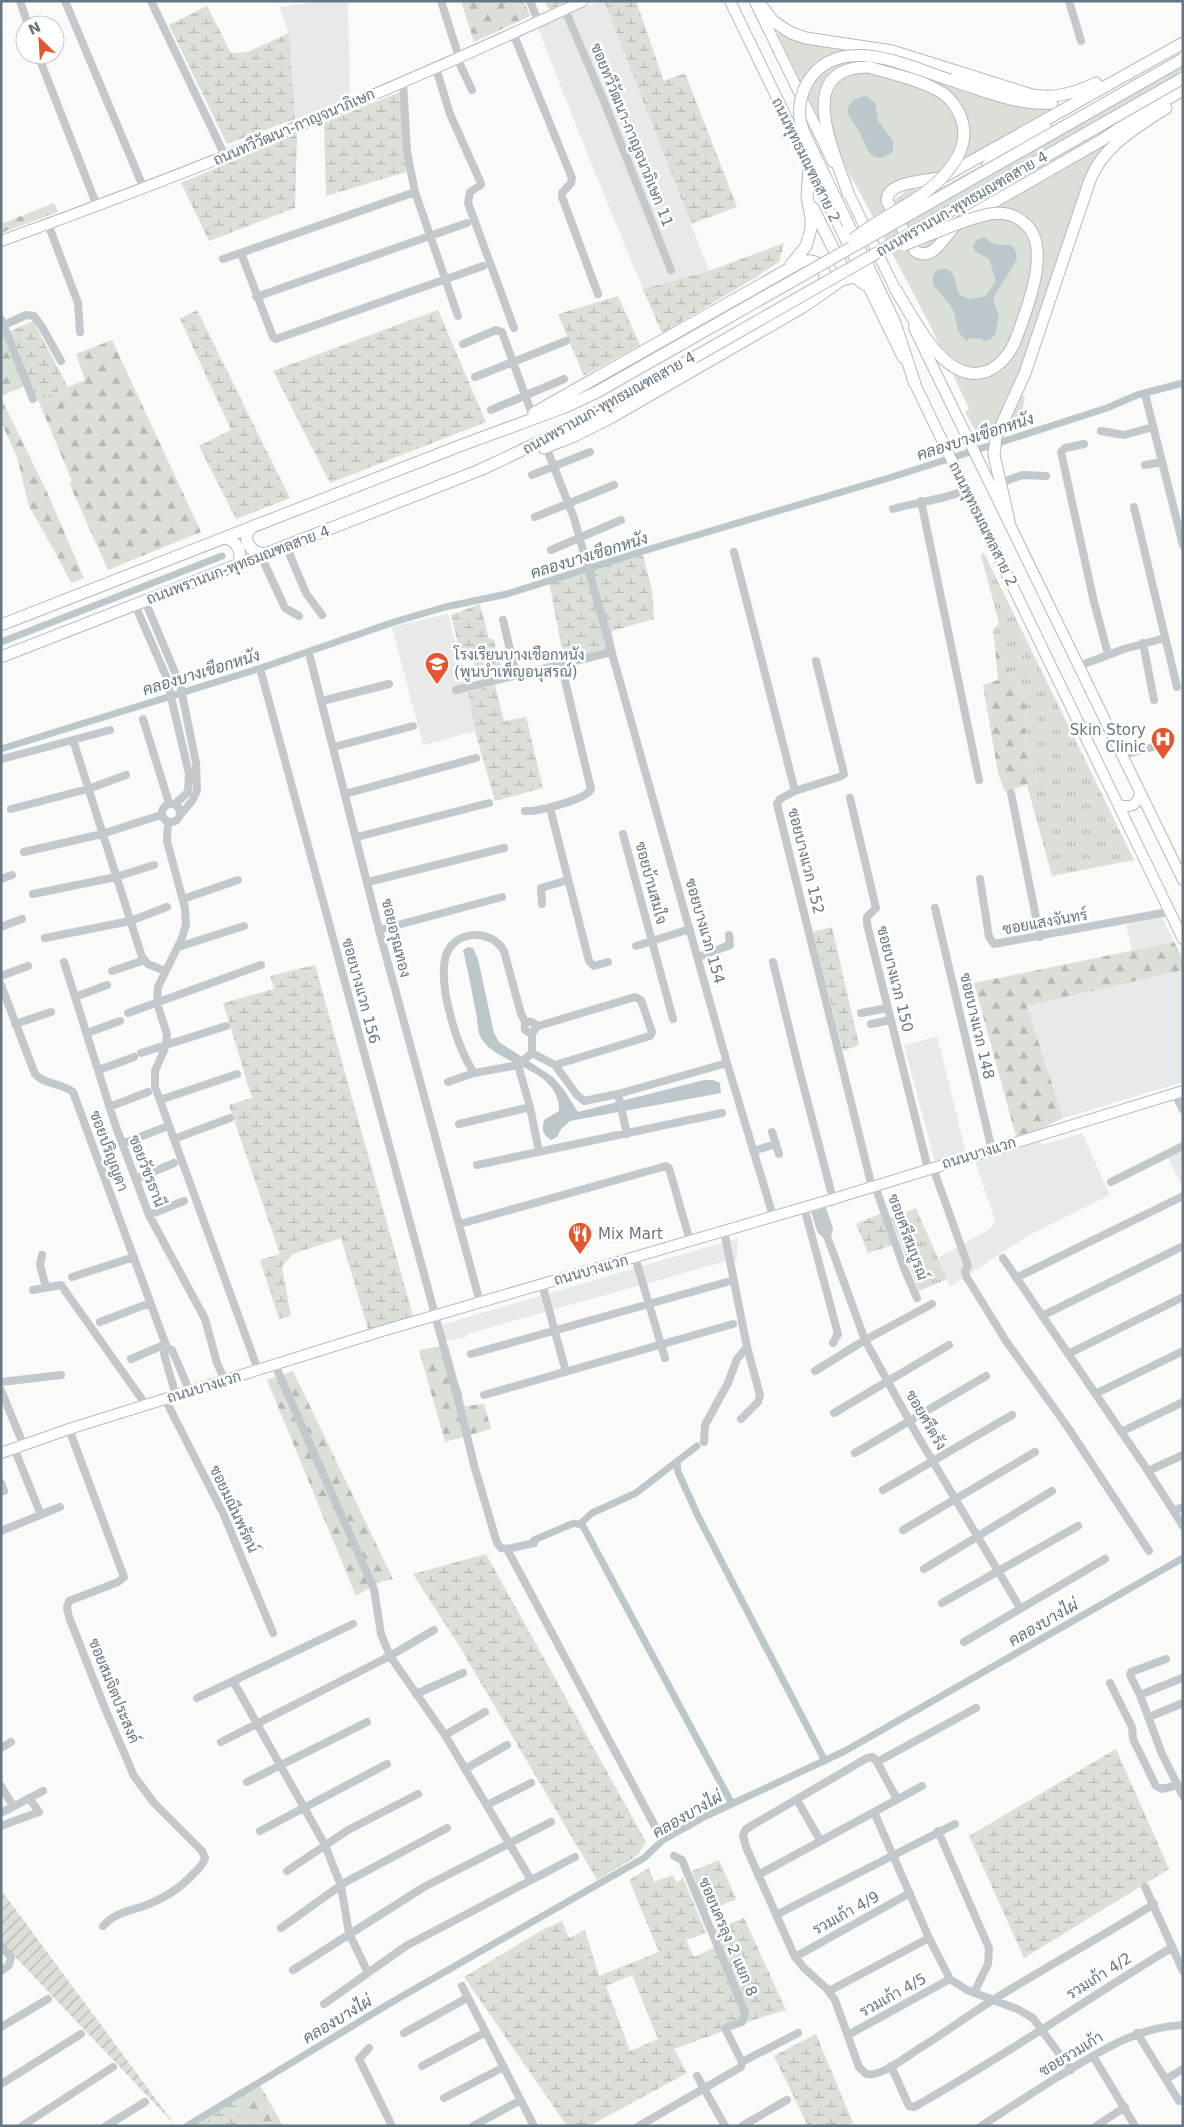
<svg xmlns="http://www.w3.org/2000/svg" width="1184" height="2127" font-family="'DejaVu Sans',Sarabun,sans-serif">
  <style>
    .built { fill: #e8e9e9 }
    .grass { fill: url(#grass-tufts) }
    .forest { fill: url(#forest-firs) }
    .wetland { fill: url(#wetland-marsh); fill-rule: evenodd }
    .park { fill: #dadfd7 }
    .garden { fill: url(#garden-furrows) }
    .water { fill: #bbc7cb }
    .lines { fill: none; stroke-linecap: round; stroke-linejoin: round }
    .canal { stroke: #bbc7cb; stroke-width: 7 }
    .secondary-casing { stroke: #b3babf; stroke-width: 12 }
    .primary-casing { stroke: #b5babe; stroke-width: 13 }
    .street { stroke: #c3c8cc; stroke-width: 8 }
    .secondary { stroke: #fff; stroke-width: 10 }
    .primary { stroke: #fff; stroke-width: 11 }
    .primary-bridge-casing { stroke: #b5babe; stroke-width: 13; stroke-linecap: butt }
    .primary-bridge { stroke: #fff; stroke-width: 11 }
    .labels { text-anchor: middle; stroke-width: 5; stroke-linejoin: round; paint-order: stroke }
    .street-label { font-size: 15px; fill: #657683; stroke: #fff }
    .poi-label { font-size: 15px; fill: #657683; stroke: #fff; text-anchor: start }
    .water-label { font-size: 16px; font-style: italic; fill: #60757c; stroke: #fff }
  </style>
  <defs>
    <pattern id="grass-tufts" width="24" height="20" patternUnits="userSpaceOnUse" patternTransform="scale(1.25)"><rect width="24" height="20" fill="#dadfd7"/><path d="M3 7l-1-3M5 7V3M7 7l1-3M15 17l-1-3M17 17v-4M19 17l1-3" fill="none" stroke="#b4b9b4"/></pattern>
    <pattern id="forest-firs" width="22" height="20" patternUnits="userSpaceOnUse" patternTransform="scale(1.25)"><rect width="22" height="20" fill="#dadfd7"/><path d="M5 1l3.5 6h-7zM16 11l3.5 6h-7z" fill="#b4b9b4"/></pattern>
    <pattern id="wetland-marsh" width="20" height="14" patternUnits="userSpaceOnUse" patternTransform="scale(1.25)"><rect width="20" height="14" fill="#dadfd7"/><path d="M1 5h8M5 5V1M11 12h8M15 12V8" fill="none" stroke="#b4b9b4"/></pattern>
    <pattern id="garden-furrows" width="10" height="10" patternUnits="userSpaceOnUse" patternTransform="scale(1.25)"><rect width="10" height="10" fill="#dadfd7"/><path d="M-1 1l2-2M0 10L10 0M9 11l2-2" fill="none" stroke="#b4b9b4"/></pattern>
  </defs>
  <rect width="100%" height="100%" fill="#fafaf8"/>
  <path class="built" d="M321,1H348L350,98L295,119L289,33L279,7Z
    M600,1H604L709,271L643,289L588,156L538,28Z
    M448,614L468,692L475,731L423,745L392,627Z
    M1162,917L1174,942L1132,951L1126,925Z
    M1183,970V1082L1063,1118L1027,1006Z
    M937,1036L966,1153L935,1161L904,1046Z
    M1082,1133L1110,1195L1027,1236L950,1287L938,1258L985,1232L996,1223L975,1161L1040,1139L1042,1145Z
    M1183,1151V1188L1168,1158Z
    M738,1238L736,1261H726L467,1334V1337L445,1341L441,1325Z"/>
  <path class="grass" d="M984,553L1134,860L1052,876L1027,785L1038,781L1025,741L1027,721L1025,694L995,647L993,630L999,623L981,555Z
    M916,1208L947,1279L919,1291L891,1218Z"/>
  <path class="forest" d="M461,1H524L530,16L474,42Z
    M54,203L58,212L1,233V224Z
    M4,334L25,386L1,396V336Z
    M112,340L201,532L108,570L69,483L72,481L38,400L85,380L76,354Z
    M1,398L47,492L84,578L71,583L55,552L29,506L17,457L1,422Z
    M995,647L1025,694L1027,721L1025,741L1038,781L1005,792L998,773L983,685L998,680Z
    M1174,942L1183,959V970L1027,1006L1063,1118L1017,1140L974,983Z
    M448,1345L465,1406L484,1404L491,1429L445,1442L419,1350Z
    M293,1371L393,1579L380,1582L356,1596L267,1380Z
    M260,2085L283,2126H249L245,2121L233,2101Z
    M208,2116L213,2126H193Z"/>
  <path class="wetland" d="M545,1H567L549,10Z
    M604,1H636L664,81L685,73L737,207L691,224Z
    M207,6L231,53L248,52L289,33L295,119L227,144L169,25Z
    M400,92L406,172L326,196L324,123Z
    M297,134L295,208L209,241L181,183Z
    M784,243L779,262L753,279L662,333L643,289L709,271Z
    M618,296L640,345L584,376L558,314Z
    M197,310L290,498L236,519L199,446L231,430L180,319Z
    M438,310L486,422L330,483L273,371Z
    M33,321L68,387L38,400L31,383L25,386L4,334Z
    M641,548L652,590L654,619L612,631L615,651L564,660L549,582Z
    M480,604L489,639H493L504,674L479,679L471,650L460,652L451,615Z
    M495,685L504,721L526,717L543,788L495,801L475,731L468,692Z
    M832,927L859,1045L843,1051L813,932Z
    M315,965L413,1316L368,1329L341,1238L292,1254L282,1267L291,1316L279,1319L260,1260L280,1254L229,1105L252,1098L223,1003L274,989L270,976Z
    M882,1213L893,1245L868,1253L856,1224Z
    M486,1554L646,1842L637,1856L597,1880L458,1644L413,1574Z
    M1116,1749L1169,1869L1024,1958L969,1836Z
    M719,1860L736,1899L706,1911L692,1871Z
    M649,1868L654,1882L673,1875L677,1883L683,1878L706,1933L686,1940L694,1957L722,1944L715,1929L744,1918L786,2010L762,2017L674,2049L687,2073L589,2126H567L464,1977L544,1929L562,1921L569,1938L585,1930L599,1976L659,1952L629,1880ZM632,1975L658,2039L630,2051L606,1986Z
    M816,2034L853,2123L847,2126H808L774,2056Z
    M233,2101L245,2121L249,2126H213L208,2116Z"/>
  <path class="park" d="M779,31L869,50L1045,107L1065,104L950,171L891,184L885,192L910,252L1104,143L1106,147L1085,175L1017,386L1025,398L1019,425L979,437L965,412L969,409L929,323L873,217L817,115L778,35Z
    M1183,53V84L947,218L944,227L916,246L894,200L910,188L933,192Z"/>
  <path class="garden" d="M1,1890L175,2125L1,1942Z"/>
  <path class="water" d="M867,96L875,103L878,121L893,141V151C872,169 866,147 860,133C857,127 852,122 849,116C844,104 857,96 867,96Z
    M984,237C987,239 990,242 994,244C1006,248 1014,237 1017,259L993,298L999,317L995,335L991,339L983,342V339L969,338L967,341C953,330 959,321 952,308C947,299 940,294 934,286L933,278L936,271C957,262 954,285 960,295L970,299L986,296L996,281L989,259L975,251L973,247L976,240Z
    M468,947L473,948L478,959L494,1033L499,1042L553,1077L564,1090L578,1112L704,1080H713L720,1083L721,1093L570,1121L561,1129L557,1137L551,1140C542,1134 542,1130 544,1120L559,1111C560,1066 495,1067 480,1036C477,1030 478,1020 476,1013C472,992 468,971 463,950Z"/>
  <g class="lines">
    <path class="canal" d="M1,642L222,556
      M1,749L261,668L394,622L445,607L507,594L650,549L892,477L1107,408L1137,395L1183,383
      M677,1463L678,1472L698,1516L825,1761
      M580,1524L592,1513L636,1493L697,1446
      M534,1540L574,1523L583,1526L732,1804
      M187,2126L392,2002L644,1858L663,1840L704,1817L845,1751L1183,1558"/>
    <defs>
      <path id="secondary" d="M730,1L903,358
        M755,2L833,162
        M845,186L899,297
        M1,241C198,170 393,90 583,1
        M914,328L1183,880
        M912,378L1183,939
        M1119,805C1132,808 1138,805 1140,792
        M1,1453L69,1429L382,1331L833,1199L1183,1091"/>
      <path id="primary" d="M758,1L773,21L791,33L806,38L892,51L1032,95C1055,99 1075,93 1096,83
        M1183,43L945,176C930,182 886,180 887,201L915,251C932,262 944,238 953,228C957,224 961,221 966,218L1102,140L1136,117L1183,90
        M950,80C983,90 1018,106 1052,103
        M988,165L1046,128
        M848,193C835,153 792,68 868,67
        M813,208L843,268L851,276
        M848,224L895,323L915,384
        M791,265L806,246L811,229V218L807,197L809,168
        M896,290C913,317 944,384 984,372C998,368 1007,357 1014,344
        M534,413L801,262C820,256 831,273 821,289
        M544,448L572,437L610,418L803,307L842,280L854,277L867,286
        M1009,521L994,455L996,437L1025,373L1090,180C1104,145 1136,128 1166,108
        M253,526C240,537 249,552 264,554
        M225,538C238,540 243,555 238,565
        M1,625L462,445L565,407L597,392L685,342
        M1,657L480,470L569,428L693,358"/>
    </defs>
    <use href="#secondary" class="secondary-casing"/>
    <use href="#primary" class="primary-casing"/>
    <path class="street" d="M20,1L28,25
      M65,1L144,189
      M151,1L225,156
      M441,1L459,57
      M530,1L538,21
      M1069,1L1081,41
      M565,10L603,99L671,270
      M513,33L572,178L571,183L562,193V197L598,294
      M38,55L97,206
      M457,58L472,90
      M436,68L450,114L480,181L481,185L470,192L468,203L514,328
      M403,81L407,152L415,192L458,316
      M48,224L78,303L80,332
      M241,253L273,337L276,339L483,266
      M223,259L415,192
      M256,297L467,223
      M1,319L33,399
      M4,325L26,315L34,316L42,327L61,361
      M463,344L496,330L502,332L532,414
      M475,377L566,341
      M1146,398L1183,545
      M491,410L564,379
      M1101,431L1124,435L1153,427
      M1084,444L1065,448L1061,452L1094,602L1108,654
      M546,447L574,518L590,575L727,1063L773,1216
      M1145,465L1162,462
      M532,475L590,452
      M1000,483L1022,475L1046,476
      M921,501L979,780
      M1134,507L1177,687
      M893,509C917,502 943,500 966,490
      M535,517L614,485
      M286,546L306,593L322,615
      M551,550L621,520
      M734,552L795,791L780,799L777,804L872,1187
      M261,556L285,608L299,616
      M145,601L180,684L196,763L197,791L192,801L180,815
      M135,605L166,676L189,774L188,792L175,804
      M503,620L516,675
      M1143,643L1154,700
      M310,657L379,930L480,1302
      M1079,666L1124,649L1165,638
      M261,672L460,1407L474,1465L497,1543L501,1548L507,1549L534,1543
      M456,690L612,652
      M322,701L389,684
      M143,719L169,803
      M73,740L142,957L148,964L165,971
      M334,747L413,726
      M1123,755L1165,744
      M2,759L110,730
      M795,791L839,777L844,774L816,661
      M1011,793L1040,937
      M345,794L476,758
      M850,798L876,908L867,917V924L928,1169
      M162 813a9 9 0 1 1 18 0a9 9 0 1 1-18 0Z
      M550,808L589,961L594,966L608,962
      M11,809L88,789L126,775
      M525,811C537,812 588,799 591,789L561,664
      M168,822L167,841L185,908L186,924L182,938L158,987L157,1003L167,1034L166,1046L155,1071V1087L258,1370
      M623,834L673,1019
      M357,837L489,803
      M24,852L102,834L161,815
      M1,879L12,875
      M980,879L989,937L994,944L1168,912
      M368,882L504,848
      M33,894L116,877L154,865
      M183,899L238,880
      M542,904L541,888L568,880
      M935,908L991,1146L989,1151
      M1,927L22,919
      M379,930L502,897
      M45,938L130,921L167,907
      M636,946L690,929
      M178,947L244,926
      M698,957L730,945L729,935
      M64,962L115,1124L149,1215L205,1319L217,1363L225,1381
      M773,962L798,1065L833,1199
      M112,971L145,960
      M1,976L28,966
      M1,985L35,1074C45,1085 62,1083 73,1092L167,1348L172,1350L190,1392
      M75,997L107,985
      M128,1013L261,965
      M861,1013L888,1008
      M524.5 1027a5.5 5.5 0 1 1 11 0a5.5 5.5 0 1 1-11 0Z
      M15,1024L51,1012
      M871,1024L891,1020
      M535,1027L635,997L641,1000L652,1032L650,1036L555,1065
      M532,1032V1053
      M87,1033L120,1021
      M141,1053L226,1026
      M518,1065L474,1073C457,1047 439,989 445,959C451,930 491,927 504,951L521,1014L526,1023
      M99,1070L134,1057
      M448,1082L474,1073
      M618,1094L627,1134
      M1175,1094L1183,1110
      M160,1100L237,1074
      M109,1107L148,1092
      M459,1124L530,1107
      M772,1132L779,1154
      M174,1139L230,1118
      M122,1144L163,1128
      M753,1151L776,1144
      M539,1152L530,1107L518,1065L532,1053L555,1065L577,1095L584,1101L618,1094L727,1063
      M477,1165L722,1113
      M933,1168L968,1266L965,1271L966,1276L1006,1341L1069,1429L1149,1551
      M136,1179L174,1163
      M1111,1182L1183,1146
      M875,1186L904,1268L917,1298
      M820,1203L829,1229L827,1236
      M813,1205L821,1230L827,1236L865,1340L916,1433L1020,1608
      M804,1207L838,1334L833,1343
      M149,1215L184,1201
      M460,1224L666,1166L669,1168L690,1241
      M724,1231L747,1347L760,1395L758,1402L741,1419
      M42,1255L40,1265L46,1287
      M635,1257L665,1358
      M1003,1258L1148,1471L1183,1526
      M72,1277L134,1257
      M1016,1278L1183,1196
      M542,1284L566,1372
      M33,1290L61,1285L146,1405
      M1042,1316L1183,1246
      M100,1322L150,1303
      M167,1348L164,1354L176,1396
      M471,1354L727,1282
      M1068,1354L1183,1297
      M131,1359L166,1344
      M275,1365L374,1589L381,1634L390,1656L445,1735L531,1880
      M815,1371L865,1340L932,1304
      M1,1382L61,1375
      M1,1390L23,1444
      M1095,1394L1183,1351
      M484,1395L733,1324
      M165,1399L223,1513L273,1633
      M834,1413L949,1345
      M69,1429L124,1577L118,1582L69,1601L67,1608L69,1617L104,1706L134,1776L154,1803L202,1851L205,1858C203,1864 199,1869 194,1873C180,1889 161,1900 141,1907C127,1911 114,1914 103,1926
      M1121,1432L1183,1402
      M704,1442L705,1425L728,1383L737,1359L747,1347
      M14,1448L41,1515
      M855,1453L986,1376
      M1148,1471L1183,1455
      M1,1483L4,1491
      M883,1490L1012,1415
      M1173,1511L1183,1507
      M903,1530L1035,1452
      M1,1531L60,1507
      M507,1549L657,1830
      M924,1569L1052,1491
      M942,1603L1078,1526
      M964,1642L1105,1559
      M1166,1659L1131,1672L1130,1675L1140,1695L1162,1754L1183,1796
      M233,1681L325,1845L341,1886L349,1933L368,1973
      M1110,1683L1132,1727L1133,1739L1156,1786L1162,1789L1178,1785
      M416,1694L463,1673
      M1140,1695L1182,1678
      M197,1698L353,1624
      M1149,1717L1183,1703
      M445,1735L485,1712
      M221,1742L390,1656L434,1630
      M1,1748L11,1742
      M877,1762L873,1757L867,1758L746,1829L743,1835L746,1847L795,1957L804,1968L827,1989L835,2000L859,2067L866,2074C880,2078 907,2056 920,2048C945,2033 968,2015 993,2000C1046,1967 1101,1937 1154,1904
      M465,1769L507,1745
      M247,1782L367,1722
      M1,1786L13,1806
      M897,1799L877,1762L976,1708
      M797,1800L820,1840
      M487,1805L531,1783
      M874,1812L929,1938L950,1979L967,1990L1017,2009L1033,2018L1071,2070
      M1,1813L43,1791
      M1,1826L39,1812L29,1798
      M260,1831L387,1764
      M938,1831L989,1948L988,1964L974,1993
      M287,1871L348,1830L418,1794
      M758,1875L922,1786
      M1145,1887L1183,1971
      M776,1915L955,1824
      M281,1928L344,1883L447,1828
      M1,1946L11,1957L9,1965L1,1971
      M795,1957L910,1893
      M293,1970L424,1887L551,1822
      M462,1986L534,2126
      M829,1991L929,1938
      M324,2004L406,1946L575,1857
      M1,2027L48,1999
      M404,2033L467,1998
      M1137,2033L1179,2101
      M848,2035L950,1979
      M369,2048L359,2059L392,2126
      M1093,2056L1135,2126
      M742,2062L798,2033
      M422,2066L486,2032
      M891,2066L909,2106L914,2107C1002,2058 1085,2000 1171,1948
      M697,2076L725,2126
      M1166,2079L1183,2069
      M1,2084L81,2034
      M444,2098L504,2067
      M22,2126L113,2067
      M106,2126L145,2102
      M473,2126L519,2101
      M639,2126L741,2067L742,2062L726,2030L727,2027L742,2022L745,2014L744,2010L682,1860L674,1856
      M742,2126L787,2100
      M981,2126C1006,2110 1031,2094 1056,2078C1096,2054 1135,2027 1183,2025
      M1096,2126L1125,2107"/>
    <use href="#secondary" class="secondary"/>
    <use href="#primary" class="primary"/>
    <defs>
      <path id="primary-bridge" d="M848,224C838,203 828,183 818,162C813,151 806,139 802,127C797,112 800,97 807,83C838,31 907,66 950,80
        M853,239C875,222 900,210 923,194C949,175 976,144 958,111C953,102 946,94 937,90C918,79 889,73 868,67
        M904,245C928,236 966,218 990,214C1002,212 1014,214 1023,222C1055,245 1025,314 1014,344
        M685,342L1183,59
        M693,358L1183,78"/>
    </defs>
    <use href="#primary-bridge" class="primary-bridge-casing"/>
    <use href="#primary-bridge" class="primary-bridge"/>
  </g>
  <defs>
    <symbol id="school-pin" viewBox="-11 -11 22 30"><path d="M0 17L-7.5 6A9.5 9.5 0 1 1 7.5 6Z" fill="#e4572e" stroke="#fff"/><path d="M0-5L7-2L0 1L-7-2ZM-4 1L0 2.5L4 1V4Q0 6-4 4Z" fill="#fff"/></symbol>
    <symbol id="hospital-pin" viewBox="-11 -11 22 30"><path d="M0 17L-7.5 6A9.5 9.5 0 1 1 7.5 6Z" fill="#e4572e" stroke="#fff"/><path d="M-5-5h3v3.5h4V-5h3V5h-3V1.5h-4V5h-3Z" fill="#fff"/></symbol>
    <symbol id="restaurant-pin" viewBox="-11 -11 22 30"><path d="M0 17L-7.5 6A9.5 9.5 0 1 1 7.5 6Z" fill="#e4572e" stroke="#fff"/><path d="M-5-6h1v4h1v-4h1v4h1v-4h1v5L-1.5 .5V6h-2V.5L-5-1ZM5-6V6H3V1.5H1.5Q1.5-4 5-6Z" fill="#fff"/></symbol>
  </defs>
  <g fill-rule="evenodd">
    <use href="#school-pin" x="423" y="650" width="28" height="38"/>
    <use href="#hospital-pin" x="1149" y="725" width="28" height="38"/>
    <use href="#restaurant-pin" x="566" y="1220" width="28" height="38"/>
  </g>
  <g class="labels">
    <g class="street-label">
      <text transform="translate(294 127) rotate(-23)" y="5">ถนนทวีวัฒนา-กาญจนาภิเษก</text>
      <text transform="translate(632 135) rotate(68)" y="5">ซอยทวีวัฒนา-กาญจนาภิเษก 11</text>
      <text transform="translate(806 160) rotate(64)" y="5">ถนนพุทธมณฑลสาย 2</text>
      <text transform="translate(962 204) rotate(-30)" y="5">ถนนพรานนก-พุทธมณฑลสาย 4</text>
      <text transform="translate(609 403) rotate(-29)" y="5">ถนนพรานนก-พุทธมณฑลสาย 4</text>
      <text transform="translate(983 524) rotate(64)" y="5">ถนนพุทธมณฑลสาย 2</text>
      <text transform="translate(238 565) rotate(-21)" y="5">ถนนพรานนก-พุทธมณฑลสาย 4</text>
      <text transform="translate(806 861) rotate(76)" y="5">ซอยบางแวก 152</text>
      <text transform="translate(651 883) rotate(75)" y="5">ซอยบ้านสมใจ</text>
      <text transform="translate(1045 922) rotate(-10)" y="5">ซอยแสงจันทร์</text>
      <text transform="translate(705 931) rotate(74)" y="5">ซอยบางแวก 154</text>
      <text transform="translate(396 938) rotate(76)" y="5">ซอยอรุณทอง</text>
      <text transform="translate(895 979) rotate(76)" y="5">ซอยบางแวก 150</text>
      <text transform="translate(361 991) rotate(75)" y="5">ซอยบางแวก 156</text>
      <text transform="translate(977 1026) rotate(77)" y="5">ซอยบางแวก 148</text>
      <text transform="translate(109 1151) rotate(70)" y="5">ซอยปริญญดา</text>
      <text transform="translate(979 1153) rotate(-17)" y="5">ถนนบางแวก</text>
      <text transform="translate(147 1171) rotate(69)" y="5">ซอยวัชรธานี</text>
      <text transform="translate(908 1237) rotate(70)" y="5">ซอยศรีสมบูรณ์</text>
      <text transform="translate(591 1270) rotate(-16)" y="5">ถนนบางแวก</text>
      <text transform="translate(204 1387) rotate(-17)" y="5">ถนนบางแวก</text>
      <text transform="translate(926 1420) rotate(60)" y="5">ซอยศรีตรัง</text>
      <text transform="translate(234 1509) rotate(65)" y="5">ซอยมณีนพรัตน์</text>
      <text transform="translate(114 1691) rotate(68)" y="5">ซอยสมจิตประสงค์</text>
      <text transform="translate(846 1913) rotate(-29)" y="5">รวมเก้า 4/9</text>
      <text transform="translate(728 1937) rotate(67)" y="5">ซอยนครลุง 2 แยก 8</text>
      <text transform="translate(1099 1976) rotate(-32)" y="5">รวมเก้า 4/2</text>
      <text transform="translate(893 1995) rotate(-29)" y="5">รวมเก้า 4/5</text>
      <text transform="translate(1071 2054) rotate(-31)" y="5">ซอยรวมเก้า</text>
    </g>
    <g class="poi-label">
      <text x="454" y="660">โรงเรียนบางเชือกหนัง<tspan x="454" dy="17">(พูนบำเพ็ญอนุสรณ์)</tspan></text>
      <text x="1146" y="735" text-anchor="end">Skin Story<tspan x="1146" dy="17">Clinic</tspan></text>
      <text x="598" y="1239">Mix Mart</text>
    </g>
    <g class="water-label">
      <text transform="translate(975 436) rotate(-18)" y="6">คลองบางเชือกหนัง</text>
      <text transform="translate(589 555) rotate(-17)" y="6">คลองบางเชือกหนัง</text>
      <text transform="translate(201 672) rotate(-17)" y="6">คลองบางเชือกหนัง</text>
      <text transform="translate(1043 1622) rotate(-30)" y="6">คลองบางไผ่</text>
      <text transform="translate(687 1814) rotate(-30)" y="6">คลองบางไผ่</text>
      <text transform="translate(337 2019) rotate(-31)" y="6">คลองบางไผ่</text>
    </g>
  </g>
  <rect width="1184" height="2127" fill="none" stroke="#657683" stroke-width="5"/>
  <g transform="translate(40 40) rotate(335)"><circle r="24" fill="#ffffff" stroke="#c1c8cd"/>
  <path d="M0-4L9 19L0 12L-9 19Z" fill="#e4572e"/>
  <text y="-8" font-size="14" font-weight="bold" text-anchor="middle" fill="#657683">N</text>
  </g>
</svg>
